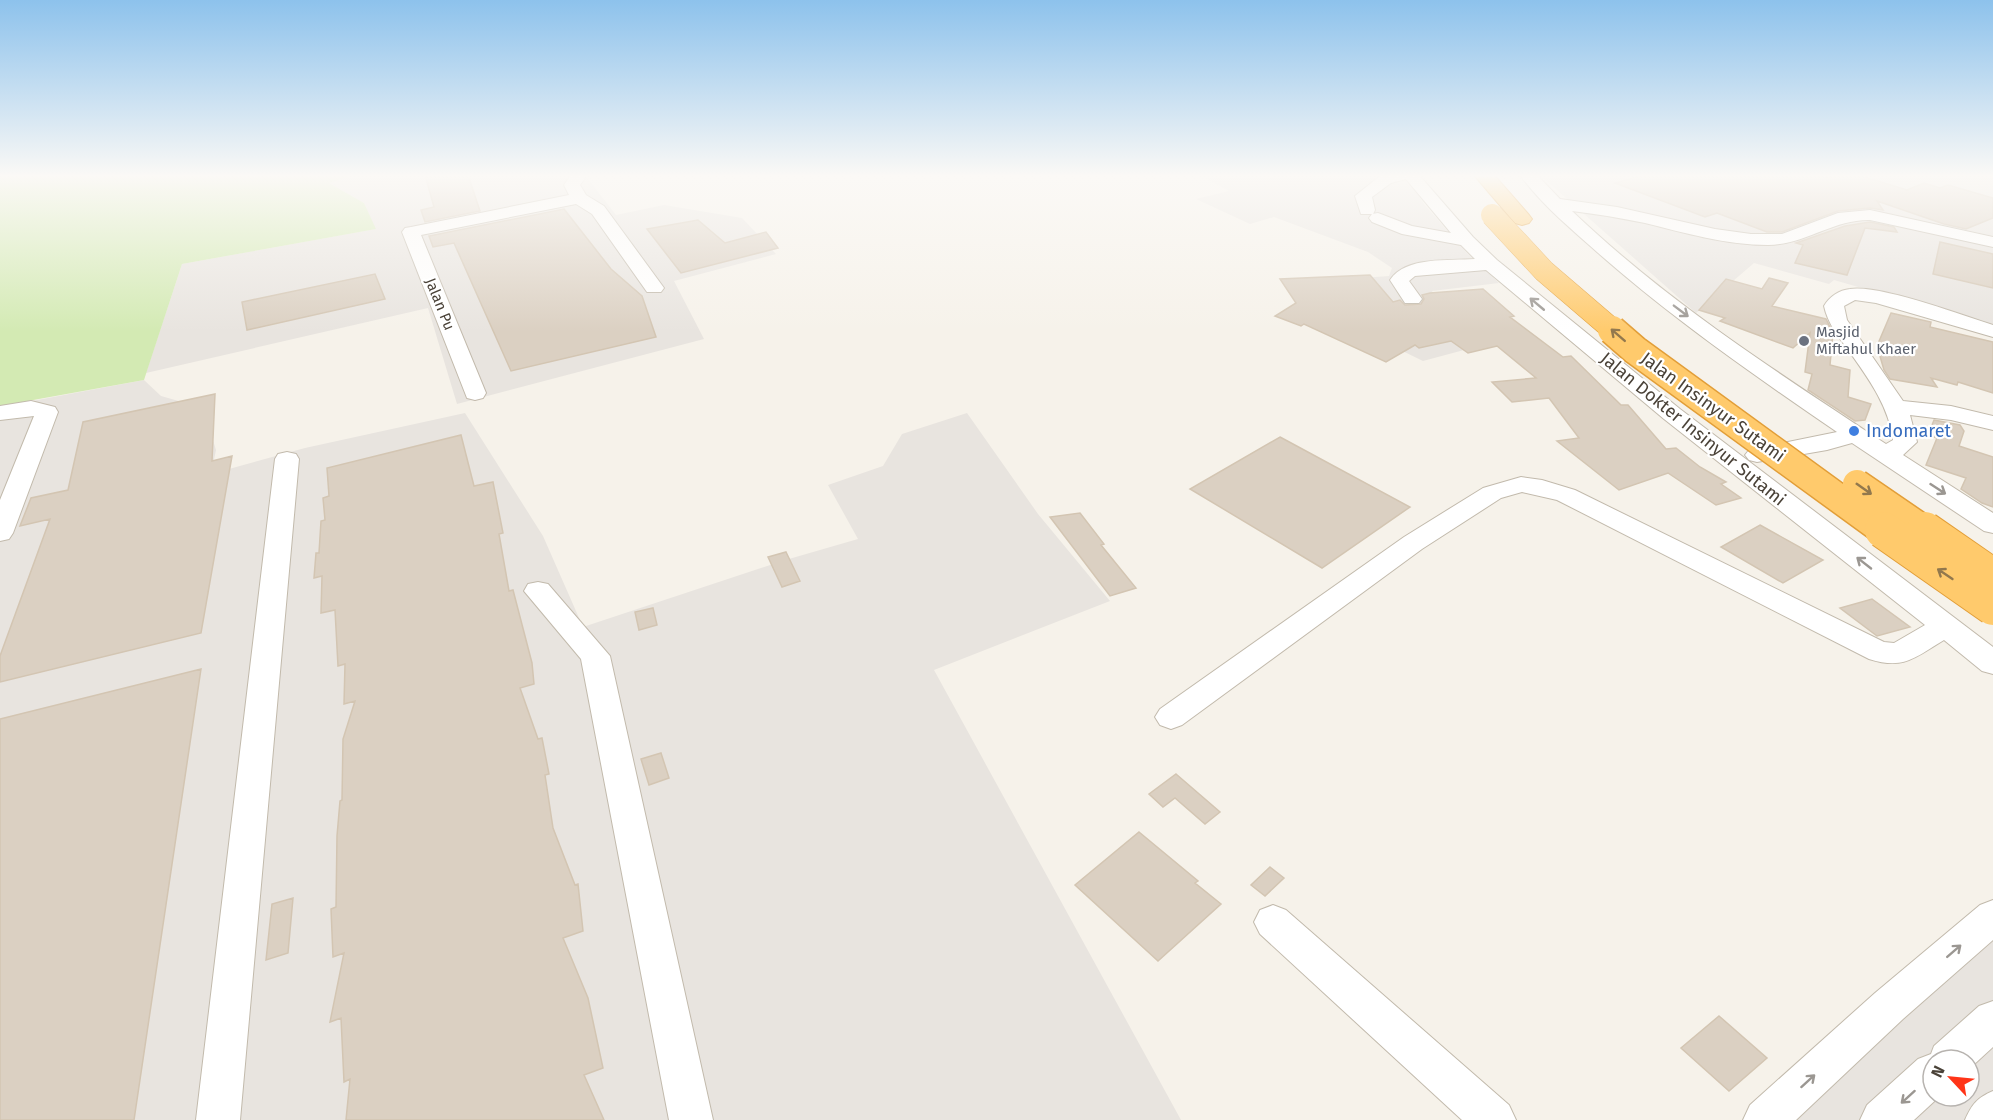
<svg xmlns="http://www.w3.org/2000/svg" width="1993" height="1120" font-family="'Fira Sans',sans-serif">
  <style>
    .industrial { fill: #e8e4df; fill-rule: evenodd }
    .green { fill: #d3eab3 }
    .building { fill: #dbd0c2; stroke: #d3c5b2; stroke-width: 1.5 }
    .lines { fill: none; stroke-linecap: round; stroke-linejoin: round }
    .minor-casing { stroke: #c2baac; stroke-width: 2 }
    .highway-casing { stroke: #e29e38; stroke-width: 2 }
    .minor { fill: #fff; fill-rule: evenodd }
    .highway { fill: #ffca6c; fill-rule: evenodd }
    .highway-bridge-far2-casing { stroke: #e29e38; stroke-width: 23; stroke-linecap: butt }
    .highway-bridge-far1-casing { stroke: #e29e38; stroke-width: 31; stroke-linecap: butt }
    .highway-bridge-casing { stroke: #e29e38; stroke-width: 38; stroke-linecap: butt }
    .highway-bridge-far2 { stroke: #ffca6c; stroke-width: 22 }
    .highway-bridge-far1 { stroke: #ffca6c; stroke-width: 28 }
    .highway-bridge { stroke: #ffca6c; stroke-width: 36 }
    .oneway { stroke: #9b9792 }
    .oneway2 { stroke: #92784d }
    .worship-dot { fill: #6b7280; stroke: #fff; stroke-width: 2 }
    .shop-dot { fill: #3f7fe0; stroke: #fff; stroke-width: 2 }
    .labels { text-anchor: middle; stroke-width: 4.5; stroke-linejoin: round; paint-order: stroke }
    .far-street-label { font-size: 15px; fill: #4a4238; stroke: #fff }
    .far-worship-label { font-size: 15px; fill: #5b616d; stroke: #fff; text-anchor: start }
    .street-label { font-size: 18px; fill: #4a4238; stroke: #fff }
    .shop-label { font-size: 18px; fill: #366cbe; stroke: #fff; text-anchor: start }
  </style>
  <rect width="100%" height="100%" fill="#f6f2ea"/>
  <path class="industrial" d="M355,175H589L588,179L616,215L664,205L742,218L776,254L674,281L704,339L457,404L428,308L146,373L182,264L375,229L364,203L329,183Z
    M1200,175H1405L1424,204L1466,252L1499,283L1432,291L1441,307L1490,343L1423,361L1384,342L1292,283L1389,276L1392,268L1368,252L1274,217L1250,224L1196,199L1229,191Z
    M1540,175H1993V326L1834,280L1829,284L1754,263L1696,313Z
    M144,380L161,396L203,408L216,450L211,474L305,448L465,413L543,536L583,627L782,561L858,539L828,485L883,466L902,434L967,413L1038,514L1110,601L934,670L1181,1120H0V407Z
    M1993,908V1120H1751ZM1933,1060H1969V1096H1933Z"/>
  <path class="green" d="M0,175H355L329,183L364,203L376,229L182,264L144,380L0,406Z"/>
  <path class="building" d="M425,175H468L480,211L425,222L421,210L434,207Z
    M1643,175H1819L1827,178L1835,175H1858L1907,190L1924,183L1940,188L1948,185L1993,198V218L1966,229L1944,224L1877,201L1883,210L1870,208L1838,211L1782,232H1767L1717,213L1705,217L1615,183Z
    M564,209L611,269L642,296L656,337L511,371L454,243L433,247L429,236Z
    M698,220L725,243L766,232L778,248L681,273L647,229Z
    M1870,222L1894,227L1897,232L1865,228L1847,275L1795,263L1803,245L1796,243L1845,226Z
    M1940,242L1993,254V288L1933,274Z
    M375,274L385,299L247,330L242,302Z
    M1370,275L1393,302L1400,300L1405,305L1421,304L1424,299L1422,295L1430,293L1483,289L1514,316L1510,317L1563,357L1571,356L1621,405H1628L1666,449L1676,448L1700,467L1726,482L1721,484L1741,498L1716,505L1668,473L1619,490L1557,441L1579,438L1549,398L1512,402L1492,382L1536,378L1497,346L1468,353L1451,341L1419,348L1415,345L1386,362L1304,324L1301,326L1275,316L1296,303L1280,279Z
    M1769,278L1788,283L1772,306L1826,319L1833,333L1830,365L1850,370L1848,397L1871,404L1865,420L1855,421L1808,390L1812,374L1805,372L1810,333L1793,348L1720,321L1725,318L1699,310L1726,279L1762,289Z
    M1891,313L1931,322L1930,327L1993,342V393L1958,382L1957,385L1931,378L1937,387L1890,379L1884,370L1877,346Z
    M215,394L212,461L232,456L201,633L0,682V656L50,519L20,526L31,498L68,490L83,422Z
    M1934,420L1960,425L1964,431L1959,446L1993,457V507L1982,503L1961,489L1966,478L1926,465L1937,438L1928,435Z
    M461,435L474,486L493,482L503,533L499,534L509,591L513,590L532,663L534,684L520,688L538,739L542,738L549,774L545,775L553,828L575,885L578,884L583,931L563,938L588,998L603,1068L584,1075L604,1120H346L350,1079L344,1082L341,1018L330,1022L344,953L333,957L331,909L336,907L337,836L340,801L342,800L343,739L355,701L344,704L345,664L338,666L335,610L321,613L322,576L314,578L316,553H319L321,521L325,520L323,498L329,496L327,468Z
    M1280,437L1410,507L1322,568L1190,489Z
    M1080,513L1104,544L1101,545L1136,588L1110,596L1050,517Z
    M1760,525L1823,560L1783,583L1721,547Z
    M786,552L800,581L782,587L768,557Z
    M1872,599L1910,627L1877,636L1840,608Z
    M653,608L657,625L639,630L635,612Z
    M201,669L134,1120H0V719Z
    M661,753L669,778L649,785L641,759Z
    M1176,774L1220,812L1205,824L1175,798L1163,807L1149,794Z
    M1139,832L1198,881L1195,883L1221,904L1158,961L1075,885Z
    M1270,867L1284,878L1265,896L1251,885Z
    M293,898L288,953L266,960L272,904Z
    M1719,1016L1767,1058L1729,1091L1681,1048Z"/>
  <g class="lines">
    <defs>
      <path id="minor" d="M571,175H587L580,185L586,195L604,206L664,288L661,292H647L592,214L576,204L421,235L486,393L483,398L475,400L467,398L402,232L405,228L411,227L569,195L564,185Z
        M1419,175L1473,237L1497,260L1680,409L1993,647V674L1982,671L1944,640C1914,658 1904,670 1869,659L1557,500L1522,492L1501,498L1422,549L1182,725L1171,729L1160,725L1155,717L1160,709L1404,537L1483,488L1521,477L1542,480L1575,490L1884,642L1894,643L1925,625L1664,419L1486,270L1415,276L1409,281L1422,299L1419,303H1405L1390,280C1406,256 1449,261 1475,259L1461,245L1402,234L1372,222L1369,218L1372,214L1378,213L1412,226L1451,233L1406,179L1391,183L1372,197L1375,210L1373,214H1361L1355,196L1380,176Z
        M1520,175H1537L1560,199L1617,207L1715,229L1751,234H1782L1838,213L1870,210L1993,237V247L1870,220C1834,219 1804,245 1768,245C1726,245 1685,233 1645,223C1621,218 1597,214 1572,211C1666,301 1778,373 1886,444L1893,440C1889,406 1868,378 1849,351C1838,336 1828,324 1824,306C1829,297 1839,290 1850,289C1878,284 1962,315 1993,325V337L1876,303L1855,300L1844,306L1847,320L1903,401L1951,406L1993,416V430L1951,420L1910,415L1917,442L1903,455L1993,513V533L1984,531L1852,443L1827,450L1757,462L1749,460L1745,455L1749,450L1837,432C1755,376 1672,318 1597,252C1570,228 1541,204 1520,175Z
        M31,401L55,407L58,412L13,533L9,539L0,541V500L34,416L0,420V406Z
        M287,452L296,454L299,459L240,1120H196L275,459L278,454Z
        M538,582L548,584L610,656L713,1120H669L581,659L524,591L528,584Z
        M1993,900V940L1903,1019L1796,1120H1743L1750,1105L1875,993L1980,905Z
        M1273,905L1286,910L1509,1105L1516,1120H1462L1260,934L1254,922L1260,910Z
        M1993,1001V1047L1969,1069V1060H1933V1096H1940L1914,1120H1860L1867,1105L1918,1059L1931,1054L1934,1046L1979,1006Z
        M1993,1091V1120H1965C1972,1104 1977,1098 1993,1091Z"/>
      <path id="highway" d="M1474,175H1494L1529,215L1532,219L1529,223L1522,225L1515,223Z"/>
    </defs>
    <use href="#minor" class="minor-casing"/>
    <use href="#highway" class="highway-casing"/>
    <use href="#minor" class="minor"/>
    <use href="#highway" class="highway"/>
    <defs>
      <path id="highway-bridge-far2" d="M1492,215L1544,271L1614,331"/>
      <path id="highway-bridge-far1" d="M1612,330L1635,350L1885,532
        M1857,484L1927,532"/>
      <path id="highway-bridge" d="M1883,530L1993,607
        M1925,530L1993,577"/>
    </defs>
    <use href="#highway-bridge-far2" class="highway-bridge-far2-casing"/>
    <use href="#highway-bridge-far1" class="highway-bridge-far1-casing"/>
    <use href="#highway-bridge" class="highway-bridge-casing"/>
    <use href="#highway-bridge-far2" class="highway-bridge-far2"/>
    <use href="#highway-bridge-far1" class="highway-bridge-far1"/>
    <use href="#highway-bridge" class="highway-bridge"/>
  </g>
  <defs><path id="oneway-shaft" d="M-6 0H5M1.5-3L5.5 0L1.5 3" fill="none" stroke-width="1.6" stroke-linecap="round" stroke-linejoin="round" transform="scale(1.5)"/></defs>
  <g class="oneway">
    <use href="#oneway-shaft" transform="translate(1537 304) rotate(-140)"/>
    <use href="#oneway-shaft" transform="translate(1681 311) rotate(37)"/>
    <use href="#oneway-shaft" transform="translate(1938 489) rotate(33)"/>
    <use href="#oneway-shaft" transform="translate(1864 563) rotate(-142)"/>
    <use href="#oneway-shaft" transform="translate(1954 951) rotate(-41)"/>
    <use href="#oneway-shaft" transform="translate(1808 1081) rotate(-42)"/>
    <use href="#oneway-shaft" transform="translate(1908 1097) rotate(138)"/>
  </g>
  <g class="oneway2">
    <use href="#oneway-shaft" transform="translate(1618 335) rotate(-139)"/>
    <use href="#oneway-shaft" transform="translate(1864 489) rotate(35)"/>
    <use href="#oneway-shaft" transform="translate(1945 574) rotate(-146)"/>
  </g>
  <linearGradient id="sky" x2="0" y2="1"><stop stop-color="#8dc2ec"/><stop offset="0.53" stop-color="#fbf9f6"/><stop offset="1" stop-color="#fbf9f6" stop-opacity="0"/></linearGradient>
  <rect width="1993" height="332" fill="url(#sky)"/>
  <circle class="worship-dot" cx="1804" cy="341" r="6"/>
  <circle class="shop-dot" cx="1854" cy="431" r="6"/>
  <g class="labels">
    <g class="far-street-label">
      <text transform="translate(440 304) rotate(68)" y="5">Jalan Pu</text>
    </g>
    <g class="far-worship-label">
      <text x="1816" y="337">Masjid<tspan x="1816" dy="17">Miftahul Khaer</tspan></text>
    </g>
    <g class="street-label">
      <text transform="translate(1713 407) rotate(36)" y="6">Jalan Insinyur Sutami</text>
      <text transform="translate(1693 429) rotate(39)" y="6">Jalan Dokter Insinyur Sutami</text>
    </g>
    <g class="shop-label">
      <text x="1866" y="437">Indomaret</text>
    </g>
  </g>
  <g transform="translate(1951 1078) rotate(296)"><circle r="28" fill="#ffffff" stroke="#b7b3af" stroke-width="1.5"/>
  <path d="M0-4.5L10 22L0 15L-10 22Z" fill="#ff3418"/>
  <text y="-9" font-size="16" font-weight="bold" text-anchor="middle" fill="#4a4238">N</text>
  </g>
</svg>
